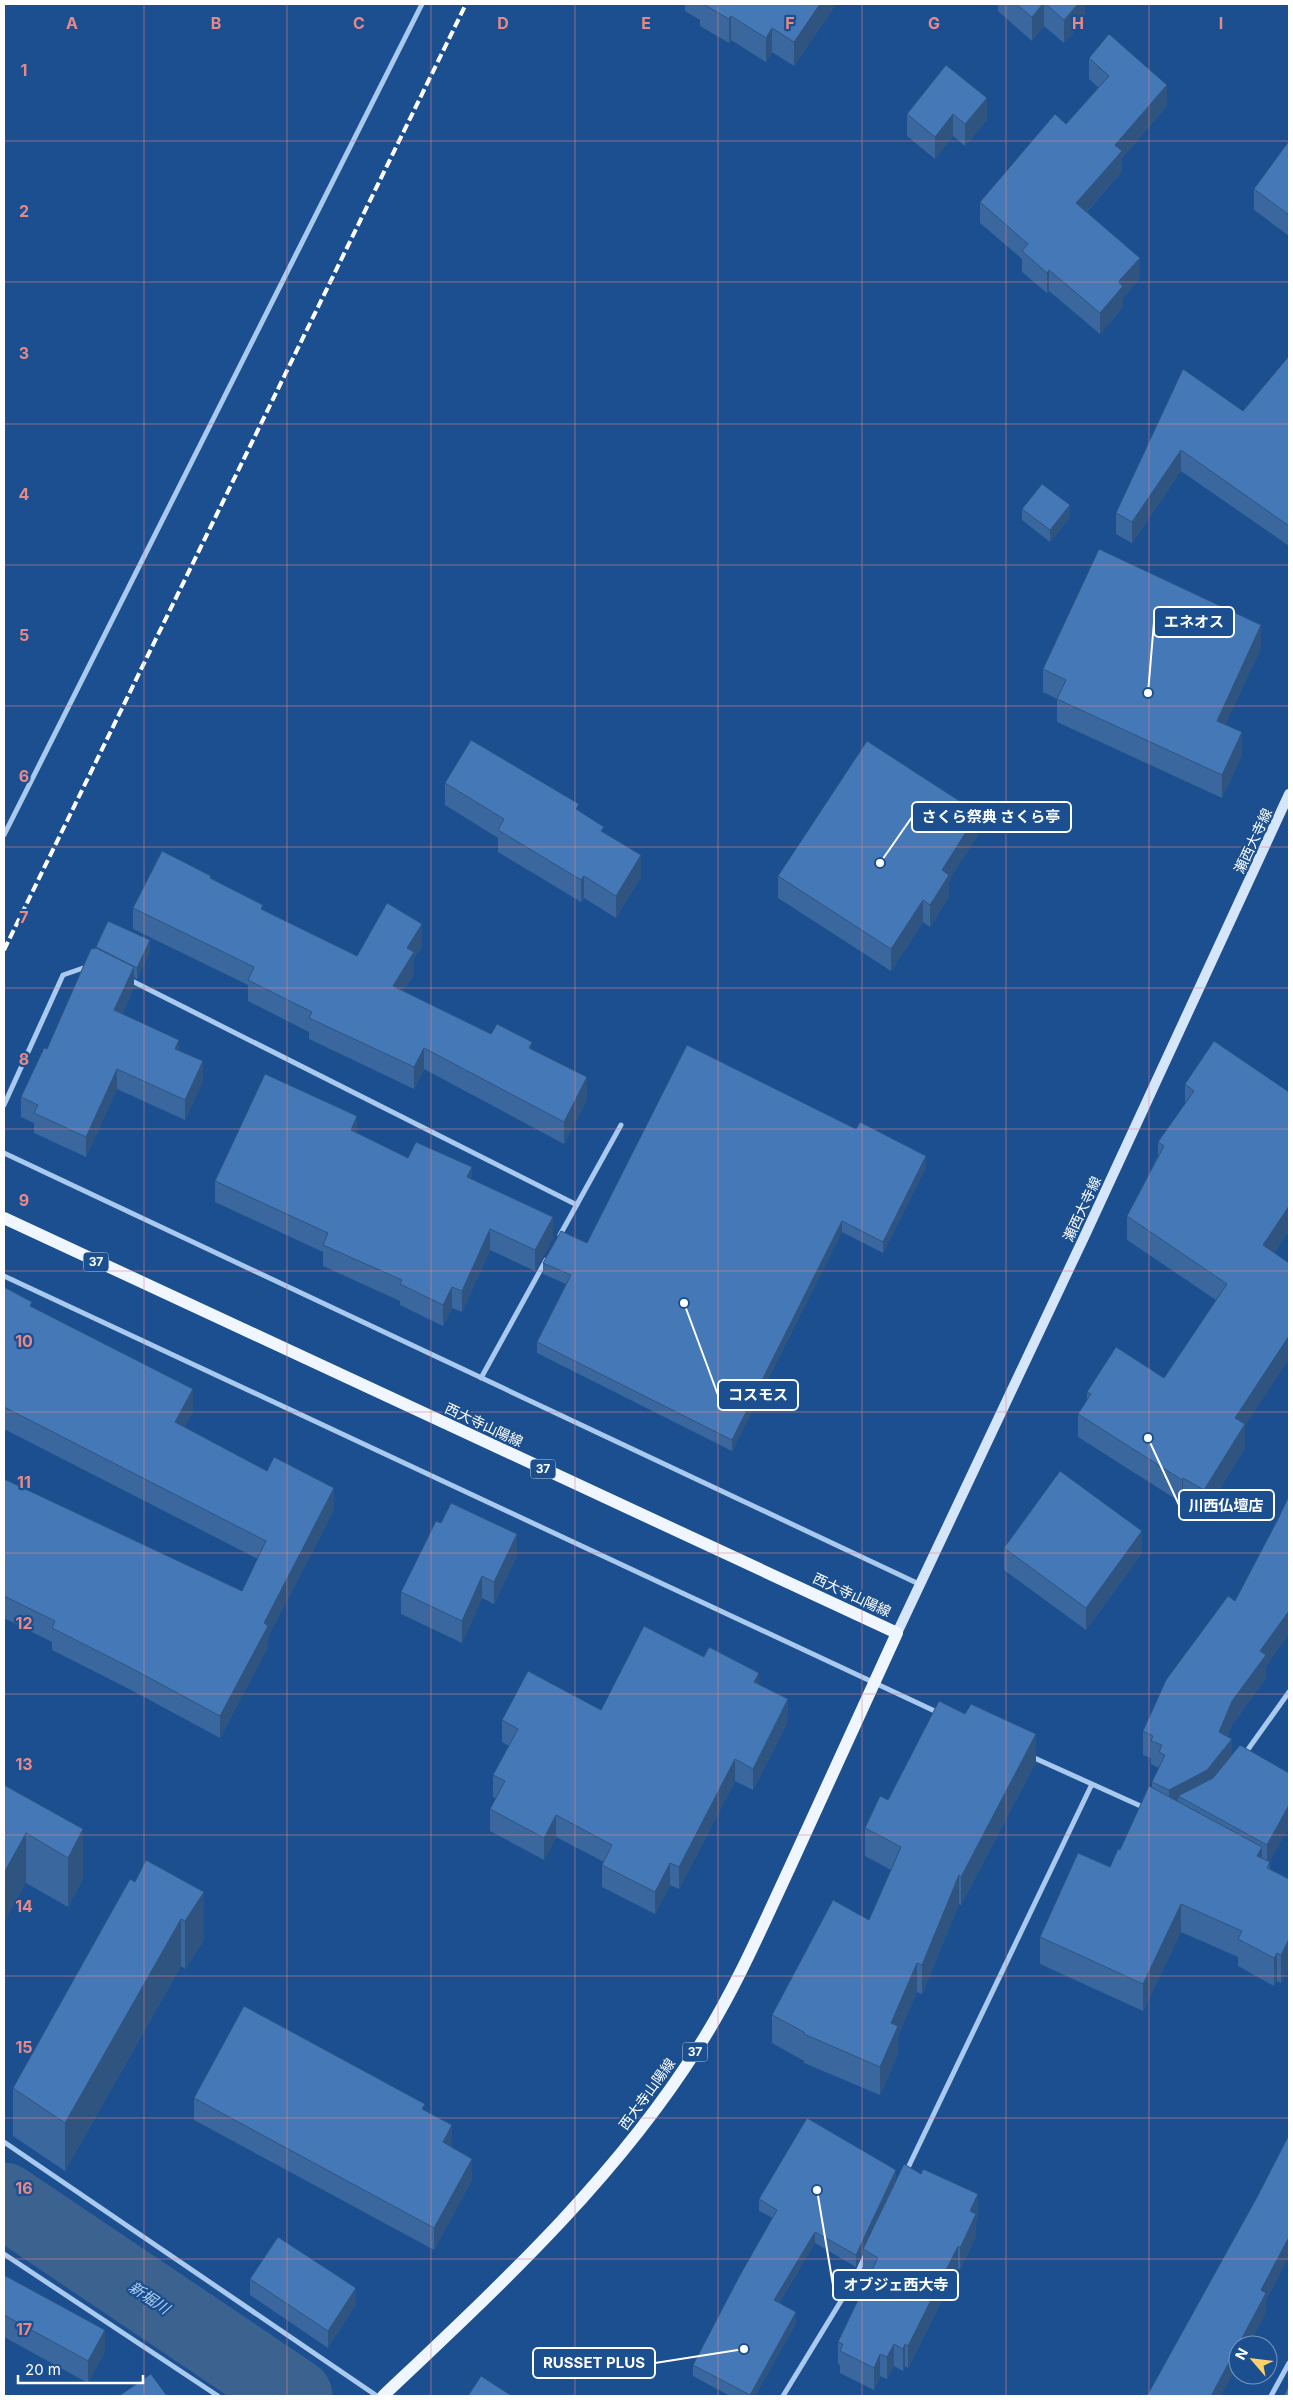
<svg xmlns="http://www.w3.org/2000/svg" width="1293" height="2400" font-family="Inter,'Noto Sans JP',sans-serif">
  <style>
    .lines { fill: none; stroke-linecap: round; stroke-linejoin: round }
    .river { stroke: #3c6290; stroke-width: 75 }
    .street { stroke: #a9c9ee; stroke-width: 5 }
    .secondary { stroke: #d6e6fa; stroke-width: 10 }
    .primary { stroke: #f0f6ff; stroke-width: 12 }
    .rail { stroke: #fff; stroke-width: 4; stroke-dasharray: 9 4; stroke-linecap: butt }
    .wall { fill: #3a679d }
    .shaded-wall { fill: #305480 }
    .building { fill: #4478b7; stroke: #305480 }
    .grid { fill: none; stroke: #e88989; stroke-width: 1; stroke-opacity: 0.55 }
    .labels { text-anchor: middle; stroke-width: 4.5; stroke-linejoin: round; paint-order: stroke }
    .shield { fill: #1b4f8f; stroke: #bbcadd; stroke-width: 1 }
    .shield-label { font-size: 12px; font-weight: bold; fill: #fff }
    .street-label { font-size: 14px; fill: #fff; stroke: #1b4f8f }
    .water-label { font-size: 15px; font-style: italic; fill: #b5d3f5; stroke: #1b4f8f }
    .grid-label { font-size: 16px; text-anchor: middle; font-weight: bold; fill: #e88989; stroke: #1b4f8f; stroke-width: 4.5; stroke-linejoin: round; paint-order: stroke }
    .leader { fill: none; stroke: #fff; stroke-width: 2 }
    .callout-dot { fill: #fff; stroke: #1b4f8f; stroke-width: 2 }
    .callout { fill: #1b4f8f; stroke: #fff; stroke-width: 2 }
    .callout-label { font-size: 15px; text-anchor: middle; font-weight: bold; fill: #fff }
  </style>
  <rect width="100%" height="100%" fill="#1b4f8f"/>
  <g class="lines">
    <path class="river" d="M4,2200L295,2396"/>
    <path class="street" d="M4,835L422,4
      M128,979L577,1205
      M4,1105L63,975L89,966
      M4,1153L919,1584
      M560,1235L621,1125
      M4,1276L939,1713
      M481,1378L546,1260
      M1244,1755L1289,1692
      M1030,1756L1145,1808
      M4,2142L377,2396
      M906,2172L1092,1784
      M4,2254L218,2396
      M783,2396L855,2278L865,2256
      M1271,2396L1289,2363"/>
    <path class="secondary" d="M897,1633L1086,1233L1289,794"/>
    <path class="primary" d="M4,1218L897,1633C862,1711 826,1789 790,1867C762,1927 735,1990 699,2046C615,2180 497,2288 383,2396"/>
    <path class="rail" d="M4,950L466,4"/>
  </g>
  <path class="wall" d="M685,4H836L794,66L772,52L766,62L731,40L729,43L700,26V20L685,11Z
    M998,4H1085V19L1064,43L1044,26L1032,41L998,11Z
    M1089,58L1167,106L1122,158V171L1087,212L1140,278L1123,298V307L1100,334L1049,291L1047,293L1022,272V259L980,223V202L1066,124L1099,88L1089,79Z
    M987,98V120L965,146L953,136L935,159L907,136V114Z
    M1289,141V236L1254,210V189Z
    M1289,356V546L1181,471L1132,543L1116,534V513L1183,369L1243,411Z
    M1022,509L1070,517L1050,542L1022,520Z
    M1261,648L1225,725L1242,755L1222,798L1057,722V699L1043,692V669Z
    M445,783L579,811L604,833L641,877L616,918L584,898L581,902L498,852V838L445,805Z
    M978,835L949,880V897L930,927L923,922L891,971L778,898V876Z
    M211,879L263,910L357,956L422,946L414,958V974L403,991L491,1034L532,1050L587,1099L564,1144L424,1069L414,1089L309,1039V1032L248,1001V985L133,929V908Z
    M91,949L150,951L137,979L134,977V987L122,1014L179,1050L203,1081L185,1120L117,1089L86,1157L34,1133V1123L21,1117V1097L47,1049Z
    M1214,1041L1289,1230L1274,1253L1245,1426V1448L1204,1514L1183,1501L1182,1503L1078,1437V1414L1087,1400V1392L1164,1378L1216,1300L1127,1240V1216L1158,1156V1142L1185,1104V1084Z
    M357,1133L408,1158L472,1179L553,1238L535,1271L490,1250L462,1312L452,1308L443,1326L400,1305V1301L323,1266V1252L215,1202V1181Z
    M926,1167L883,1253L842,1232L732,1451L537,1353V1342L566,1284L543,1274V1263L587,1243Z
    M4,1287L32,1307L193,1411L184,1427L334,1510L268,1637V1647L220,1738L133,1691L52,1650V1642L4,1618V1479L242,1591L258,1559L4,1429Z
    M1278,1519L1266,1667V1678L1232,1725L1227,1737L1232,1755L1289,1773V1827L1269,1862L1270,1869L1289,1879V1967L1281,1983L1277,1981L1274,1986L1238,1966V1957L1181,1932L1143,2011L1040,1964V1937L1110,1867L1120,1850L1152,1788V1782L1159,1768L1151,1764V1758L1143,1755V1731L1235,1601Z
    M441,1523L517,1556L494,1604L482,1598L462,1643L401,1614V1592Z
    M1004,1548L1142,1553L1086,1630L1004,1570Z
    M704,1657L759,1684L788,1721L753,1790L735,1781L679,1889L670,1885L655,1914L602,1887V1865L604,1862L556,1837L544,1860L490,1831V1809L496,1798L493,1797V1775L509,1746L502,1742V1720L601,1710Z
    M1036,1762L961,1905L959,1904L922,1994L917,1992L898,2036V2054L880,2095L804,2063V2061L772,2043V2015L869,1920L891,1870L865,1856V1828L888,1800Z
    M4,1785L83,1829V1879L68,1907L26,1883Z
    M146,1860L204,1940L185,1969L181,1966L65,2171L13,2136V2088L135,1882Z
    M194,2098L425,2111L452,2147L472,2180L434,2250L194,2120Z
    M896,2180L978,2216L976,2221V2236L960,2270L958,2268L908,2368L905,2366L903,2371L894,2366L887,2379L880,2376L874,2390L840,2373V2365L838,2364V2342L870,2275L863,2271V2251L856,2267L815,2243L779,2303L796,2323L755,2396H730L693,2376V2365L773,2218L759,2211V2199Z
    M4,2275L105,2351L88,2383L4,2337Z
    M250,2279L356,2304L328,2348L250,2295Z"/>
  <path class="shaded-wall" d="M820,4H836L794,66V42Z
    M1043,4H1044V26L1032,41V17Z
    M1078,4H1085V19L1064,43V20Z
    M731,16V40L729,43V19Z
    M772,28V52L766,62V38Z
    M1167,85V106L1122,158V171L1076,224V203L1115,145Z
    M987,98V120L965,146V124Z
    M953,114V136L935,159V137Z
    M1140,258V278L1123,298V307L1100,334V313L1118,282Z
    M1049,270V291L1047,293V273Z
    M1181,450V471L1132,543V522Z
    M1070,505V517L1050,542V530Z
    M1261,625V648L1217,743V721Z
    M1242,732V755L1222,798V775Z
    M978,813V835L949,880V897L930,927V905L942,870Z
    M641,855V877L616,918V896Z
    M584,876V898L581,902V880Z
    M923,900V922L891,971V949Z
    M422,924V946L414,958V974L393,1008V986L407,948Z
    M150,940V951L137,979V968Z
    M134,967V987L114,1030V1010Z
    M179,1040V1060L175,1049Z
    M532,1042V1063L529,1048Z
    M424,1048V1069L414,1089V1067Z
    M203,1061V1081L185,1120V1100Z
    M117,1069V1089L86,1157V1137Z
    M587,1077V1099L564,1144V1122Z
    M357,1116V1137L351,1130Z
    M926,1156V1167L883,1253V1242Z
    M472,1167V1188L467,1177Z
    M1289,1206V1230L1263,1269V1245Z
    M553,1217V1238L535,1271V1250Z
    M842,1221V1232L732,1451V1440Z
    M490,1229V1250L462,1312V1291Z
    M452,1287V1308L443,1326V1305Z
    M1289,1336V1359L1245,1426V1448L1204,1514V1490L1235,1418Z
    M193,1389V1411L175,1444V1422Z
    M1183,1478V1501L1182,1503V1480Z
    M334,1488V1510L268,1637V1647L220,1738V1716L264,1623Z
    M1142,1531V1553L1086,1630V1608Z
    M517,1534V1556L494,1604V1582Z
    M482,1576V1598L462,1643V1621Z
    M1289,1611V1634L1266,1667V1678L1232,1725L1219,1755L1232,1739V1763L1207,1794L1178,1796V1808L1169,1813V1790L1219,1732L1232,1701L1260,1651Z
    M759,1673V1695L754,1682Z
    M788,1699V1721L753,1790V1769Z
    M1036,1734V1762L961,1905V1877Z
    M735,1759V1781L679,1889V1867Z
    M1289,1805V1827L1267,1867V1845Z
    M556,1815V1837L544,1860V1838Z
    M83,1829V1879L68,1907V1858Z
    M26,1833V1883L4,1923V1873Z
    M1262,1847V1874L1257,1856Z
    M670,1863V1885L655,1914V1892Z
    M959,1875V1904L922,1994V1965Z
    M204,1892V1940L185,1969V1921Z
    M1181,1904V1932L1143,2011V1984Z
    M181,1919V1966L65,2171V2123Z
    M1289,1939V1967L1281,1983V1955Z
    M1277,1953V1981L1274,1986V1958Z
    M917,1963V1992L898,2036V2054L880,2095V2067L891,2023Z
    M452,2125V2147L443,2142Z
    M472,2159V2180L434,2250V2228Z
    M896,2170V2182L863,2249V2251L856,2267V2255Z
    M978,2194V2216L976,2221V2236L960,2270V2248L970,2211Z
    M815,2232V2243L774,2311V2300Z
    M1289,2237V2257L1266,2301V2313L1249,2345H1238V2365L1221,2396H1211L1261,2290Z
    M958,2246V2268L908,2368V2346Z
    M356,2288V2304L328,2348V2331Z
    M796,2312V2323L755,2396H750Z
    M105,2330V2351L88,2383V2361Z
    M894,2344V2366L887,2379V2357Z
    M905,2344V2366L903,2371V2349Z
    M880,2354V2376L874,2390V2368Z"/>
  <path class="building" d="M703,4H820L794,42L772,28L766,38L731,16L729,19Z
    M1016,4H1043L1032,17Z
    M1046,4H1078L1064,20Z
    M1109,34L1167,85L1115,145L1122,151L1076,203L1140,258L1118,282L1123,286L1100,313L1049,270L1047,273L1022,251L1028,244L980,202L1055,114L1066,124L1109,76L1089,58Z
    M946,65L987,98L965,124L953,114L935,137L907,114Z
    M1289,141V215L1254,189Z
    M1289,356V526L1181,450L1132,522L1116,513L1183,369L1243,411Z
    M1042,484L1070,505L1050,530L1022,509Z
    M1099,549L1261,625L1217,721L1242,732L1222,775L1057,699L1066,680L1043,669Z
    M471,740L579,804L576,809L604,827L601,831L641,855L616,896L584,876L581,880L498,830L504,819L445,783Z
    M867,741L978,813L942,870L949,875L930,905L923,900L891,949L778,876Z
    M162,851L211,876L210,878L263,905L261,909L357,956L387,903L422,924L407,948L414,952L393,986L491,1034L497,1024L532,1042L529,1048L587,1077L564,1122L424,1048L414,1067L309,1018L312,1012L248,980L254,967L133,908Z
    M108,921L150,940L137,968L96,947Z
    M96,948L134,967L114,1010L179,1040L175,1049L203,1061L185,1100L117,1069L86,1137L34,1113L38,1105L21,1097L44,1048L47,1049L91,949Z
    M1214,1041L1289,1092V1206L1263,1245L1289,1263V1336L1235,1418L1245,1424L1204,1490L1183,1478L1182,1480L1078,1414L1091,1394L1087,1392L1116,1347L1164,1378L1227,1284L1127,1216L1164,1146L1158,1142L1194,1091L1185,1084Z
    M687,1045L856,1129L860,1122L926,1156L883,1242L842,1221L732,1440L537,1342L571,1275L543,1263L561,1231L587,1243Z
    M265,1074L357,1116L351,1130L408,1158L416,1142L472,1167L467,1177L553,1217L535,1250L490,1229L462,1291L452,1287L443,1305L400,1284L402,1280L323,1245L328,1233L215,1181Z
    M4,1287L32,1302L30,1306L193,1389L175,1422L267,1471L274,1457L334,1488L264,1623L268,1626L220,1716L133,1669L52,1628L55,1621L4,1596V1479L242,1591L266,1541L4,1407Z
    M1060,1471L1142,1531L1086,1608L1004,1548Z
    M1289,1496V1611L1260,1651L1266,1655L1232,1701L1219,1732L1232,1739L1207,1770L1169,1790L1152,1782L1165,1755L1159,1752L1162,1745L1151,1741L1153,1736L1143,1731L1166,1680L1228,1596L1235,1601L1278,1519Z
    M451,1503L517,1534L494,1582L482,1576L462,1621L401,1592L436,1521L441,1523Z
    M644,1626L704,1657L709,1647L759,1673L754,1682L788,1699L753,1769L735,1759L679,1867L670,1863L655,1892L602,1865L612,1845L556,1815L544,1838L490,1809L505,1781L493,1775L518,1729L502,1720L528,1671L601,1710Z
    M939,1701L965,1714L971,1704L1036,1734L961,1877L959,1875L922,1965L917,1963L891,2023L898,2026L880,2067L804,2034V2032L772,2015L833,1900L869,1920L901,1847L865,1828L880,1796L888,1800Z
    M1240,1745L1289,1773V1805L1267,1845L1178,1796L1213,1778Z
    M4,1785L83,1829L68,1858L26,1833L4,1873Z
    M1149,1786L1262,1847L1257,1856L1270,1862L1267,1868L1289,1879V1939L1281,1955L1277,1953L1274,1958L1238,1939L1242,1931L1181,1904L1143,1984L1040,1937L1078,1853L1110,1867L1118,1849L1120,1850Z
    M146,1860L204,1892L185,1921L181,1919L65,2123L13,2088L130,1879L135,1882Z
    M244,2006L425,2104L422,2109L452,2125L443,2142L472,2159L434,2228L194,2098Z
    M807,2118L896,2170L856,2255L815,2232L774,2300L796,2312L750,2395L693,2365L740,2275L777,2210L759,2199Z
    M1289,2135V2237L1261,2290L1266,2293L1211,2396H1147L1256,2199Z
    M904,2164L921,2174L923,2169L978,2194L970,2211L976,2214L960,2248L958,2246L908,2346L905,2344L903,2349L894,2344L887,2357L880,2354L874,2368L840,2351L843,2344L838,2342L878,2258L863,2249Z
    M278,2237L356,2288L328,2331L250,2279Z
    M4,2275L105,2330L88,2361L4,2315Z
    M151,2374L167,2396H119Z
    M481,2376L512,2396H468Z
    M1289,2385V2396H1284Z"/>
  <path class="grid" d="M144,4V2396M287,4V2396M431,4V2396M575,4V2396M718,4V2396M862,4V2396M1006,4V2396M1149,4V2396M4,141H1289M4,282H1289M4,424H1289M4,565H1289M4,706H1289M4,847H1289M4,988H1289M4,1129H1289M4,1271H1289M4,1412H1289M4,1553H1289M4,1694H1289M4,1835H1289M4,1976H1289M4,2118H1289M4,2259H1289"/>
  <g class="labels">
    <g class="shield">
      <rect x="83.5" y="1252.5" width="25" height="19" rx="4"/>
      <rect x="530.5" y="1459.5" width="25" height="19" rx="4"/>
      <rect x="682.5" y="2042.5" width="25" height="19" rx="4"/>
    </g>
    <g class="shield-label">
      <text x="96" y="1266">37</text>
      <text x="543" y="1473">37</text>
      <text x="695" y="2056">37</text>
    </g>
    <g class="street-label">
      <text transform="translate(1253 841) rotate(-65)" y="5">瀬西大寺線</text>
      <text transform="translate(1082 1209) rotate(-65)" y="5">瀬西大寺線</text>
      <text transform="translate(484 1425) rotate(25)" y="5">西大寺山陽線</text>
      <text transform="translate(852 1595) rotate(25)" y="5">西大寺山陽線</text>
      <text transform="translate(647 2094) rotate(-54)" y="5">西大寺山陽線</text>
    </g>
    <g class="water-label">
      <text transform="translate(149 2298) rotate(34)" y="5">新堀川</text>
    </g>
  </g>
  <g class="grid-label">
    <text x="72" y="29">A</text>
    <text x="216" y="29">B</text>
    <text x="359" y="29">C</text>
    <text x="503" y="29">D</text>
    <text x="646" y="29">E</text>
    <text x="790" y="29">F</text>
    <text x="934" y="29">G</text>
    <text x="1078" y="29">H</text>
    <text x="1221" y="29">I</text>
    <text x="24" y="76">1</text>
    <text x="24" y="217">2</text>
    <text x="24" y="359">3</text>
    <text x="24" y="500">4</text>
    <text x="24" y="641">5</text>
    <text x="24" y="782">6</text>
    <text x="24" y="923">7</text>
    <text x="24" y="1065">8</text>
    <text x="24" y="1206">9</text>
    <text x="24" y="1347">10</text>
    <text x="24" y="1488">11</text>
    <text x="24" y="1629">12</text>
    <text x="24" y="1770">13</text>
    <text x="24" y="1912">14</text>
    <text x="24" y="2053">15</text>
    <text x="24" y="2194">16</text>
    <text x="24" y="2335">17</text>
  </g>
  <path class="leader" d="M1148 693L1154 622M880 863L912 817M684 1303L718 1395M1148 1438L1179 1505M817 2190L833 2285M744 2349L655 2363"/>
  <g class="callout-dot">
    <circle cx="1148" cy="693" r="5"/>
    <circle cx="880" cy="863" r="5"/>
    <circle cx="684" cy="1303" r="5"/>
    <circle cx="1148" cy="1438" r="5"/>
    <circle cx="817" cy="2190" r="5"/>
    <circle cx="744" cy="2349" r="5"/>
  </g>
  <g class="callout">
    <rect x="1154" y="607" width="80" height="30" rx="5"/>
    <rect x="912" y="802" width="159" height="30" rx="5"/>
    <rect x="718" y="1380" width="80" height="30" rx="5"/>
    <rect x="1179" y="1490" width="95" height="30" rx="5"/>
    <rect x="833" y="2270" width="125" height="30" rx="5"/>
    <rect x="533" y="2348" width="122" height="30" rx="5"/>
  </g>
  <g class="callout-label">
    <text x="1194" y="627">エネオス</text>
    <text x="991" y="822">さくら祭典 さくら亭</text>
    <text x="758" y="1400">コスモス</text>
    <text x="1226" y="1511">川西仏壇店</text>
    <text x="896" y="2290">オブジェ西大寺</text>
    <text x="594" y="2368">RUSSET PLUS</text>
  </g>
  <rect width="1293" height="2400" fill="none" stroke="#ffffff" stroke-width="10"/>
  <g transform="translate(1253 2360) rotate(298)"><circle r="24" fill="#1b4f8f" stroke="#7695bc"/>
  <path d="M0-4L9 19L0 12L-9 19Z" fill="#ffd166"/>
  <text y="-8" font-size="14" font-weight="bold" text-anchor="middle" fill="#ffffff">N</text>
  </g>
  <path d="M18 2375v8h125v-8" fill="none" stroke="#ffffff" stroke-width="2.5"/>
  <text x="25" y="2375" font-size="15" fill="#ffffff" stroke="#1b4f8f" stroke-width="4" paint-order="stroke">20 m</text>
</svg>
